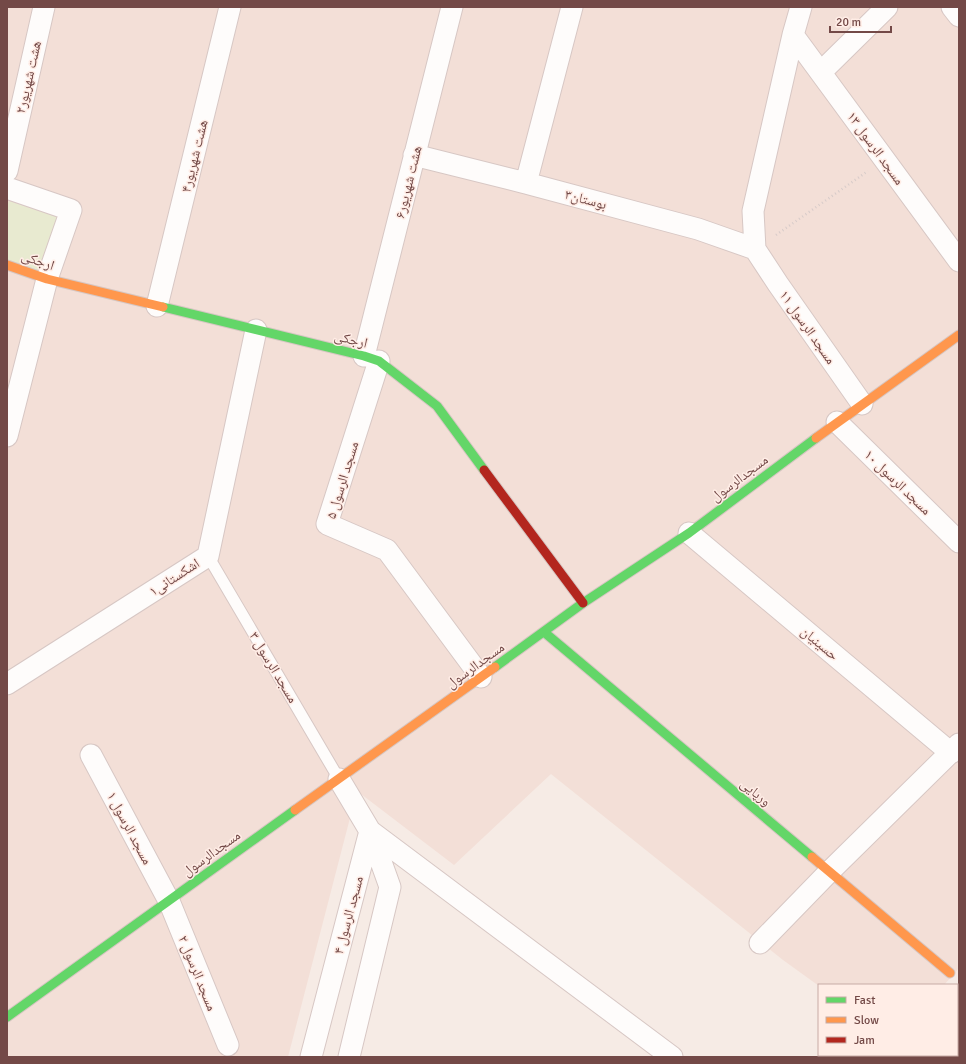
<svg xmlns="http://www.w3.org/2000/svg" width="966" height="1064" font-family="Signika,'Noto Naskh Arabic',sans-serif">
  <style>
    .residential { fill: #f3dfd7 }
    .green { fill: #e8ead0 }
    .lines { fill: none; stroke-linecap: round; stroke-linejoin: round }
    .lane-casing { stroke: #d7c7c4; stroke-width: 13 }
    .street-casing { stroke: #d7c7c4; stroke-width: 23 }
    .fast-casing { stroke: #d6c6c2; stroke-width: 11 }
    .slow-casing { stroke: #d6c6c2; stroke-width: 11 }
    .jam-casing { stroke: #d6c6c2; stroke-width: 11 }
    .path { stroke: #d7cbc9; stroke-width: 2.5; stroke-dasharray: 1 3; stroke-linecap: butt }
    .lane { stroke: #fefcfb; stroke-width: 11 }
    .street { stroke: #fefcfb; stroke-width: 21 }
    .fast { stroke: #63d668; stroke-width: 9 }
    .slow { stroke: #ff974d; stroke-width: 9 }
    .jam { stroke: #b3261e; stroke-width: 9 }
    .labels { text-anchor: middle; stroke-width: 3; stroke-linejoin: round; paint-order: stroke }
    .street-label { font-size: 14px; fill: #734947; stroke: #ffede6 }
  </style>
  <rect width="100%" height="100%" fill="#f6ebe5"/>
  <path class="residential" d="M7,7H959V968L944,985H819V986L783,960L551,774L454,865L357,791L288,1057H7Z"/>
  <path class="green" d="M9,201L60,218L44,272L7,260V206Z"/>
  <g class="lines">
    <defs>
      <path id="lane" d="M208,556L339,779"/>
      <path id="street" d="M801,7L793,35L753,211L755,249L778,284L862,404
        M952,7L959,16
        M793,35L959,261
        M821,72L887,7
        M414,155L526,183L698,229L755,249
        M7,171L44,7
        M526,183L572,7
        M7,188L71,210L47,279L7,436
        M157,306L230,7
        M364,356L452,7
        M379,361L327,524L387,550L481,677
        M837,422L959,542
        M689,533L951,753
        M7,684L208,556L256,330
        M91,755L169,901L228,1045
        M370,831L672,1057
        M760,943L829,872L959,744
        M311,1057L370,831L339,779
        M349,1057L390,887L370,831"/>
      <path id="fast" d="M163,307L364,356L379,361L437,406L484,470
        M544,632L812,857
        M495,667L583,603L689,533L816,438
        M7,1017L295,810"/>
      <path id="slow" d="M7,265L47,279L163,307
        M816,438L959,335
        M295,810L495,667
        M812,857L950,973"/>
      <path id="jam" d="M484,470L583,603"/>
    </defs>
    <use href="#lane" class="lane-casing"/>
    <use href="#street" class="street-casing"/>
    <use href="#fast" class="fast-casing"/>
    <use href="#slow" class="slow-casing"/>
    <use href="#jam" class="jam-casing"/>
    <path class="path" d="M776,235L868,171"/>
    <use href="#lane" class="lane"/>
    <use href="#street" class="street"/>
    <use href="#fast" class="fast"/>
    <use href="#slow" class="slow"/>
    <use href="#jam" class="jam"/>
  </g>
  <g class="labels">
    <g class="street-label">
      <text transform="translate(28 77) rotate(-77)" y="5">هشت شهریور۲</text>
      <text transform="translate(876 148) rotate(54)" y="5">مسجد الرسول ۱۳</text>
      <text transform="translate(194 156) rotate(-76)" y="5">هشت شهریور۴</text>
      <text transform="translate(408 182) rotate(-76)" y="5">هشت شهریور۶</text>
      <text transform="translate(586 199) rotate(15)" y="5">بوستان۳</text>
      <text transform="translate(38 260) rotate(19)" y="5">ارجکی</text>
      <text transform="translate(808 327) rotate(55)" y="5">مسجد الرسول ۱۱</text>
      <text transform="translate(351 339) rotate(14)" y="5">ارجکی</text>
      <text transform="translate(739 478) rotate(-37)" y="5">مسجدالرسول</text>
      <text transform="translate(342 480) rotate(-73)" y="5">مسجد الرسول ۵</text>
      <text transform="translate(898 482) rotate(44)" y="5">مسجد الرسول ۱۰</text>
      <text transform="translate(174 577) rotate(-33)" y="5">اشکستانی۱</text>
      <text transform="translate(820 643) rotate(40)" y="5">حسینیان</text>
      <text transform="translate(475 665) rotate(-36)" y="5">مسجدالرسول</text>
      <text transform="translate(274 667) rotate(59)" y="5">مسجد الرسول ۳</text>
      <text transform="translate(756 792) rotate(40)" y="5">ورپایی</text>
      <text transform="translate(130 828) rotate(62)" y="5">مسجد الرسول ۱</text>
      <text transform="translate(211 853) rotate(-36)" y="5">مسجدالرسول</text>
      <text transform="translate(348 915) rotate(-75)" y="5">مسجد الرسول ۴</text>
      <text transform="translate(198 973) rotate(68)" y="5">مسجد الرسول ۲</text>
    </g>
  </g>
  <rect width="966" height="1064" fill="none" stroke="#734947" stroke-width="16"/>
  <rect x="818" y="984" width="140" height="72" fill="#ffede6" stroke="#c7aba6"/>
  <rect x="826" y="997" width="20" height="6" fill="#63d668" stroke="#c7aba6"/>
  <text x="854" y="1004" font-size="12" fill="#734947">Fast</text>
  <rect x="826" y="1017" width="20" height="6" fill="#ff974d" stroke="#c7aba6"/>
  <text x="854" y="1024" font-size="12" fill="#734947">Slow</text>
  <rect x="826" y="1037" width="20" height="6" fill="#b3261e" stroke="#c7aba6"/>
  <text x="854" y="1044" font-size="12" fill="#734947">Jam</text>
  <path d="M830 26v6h61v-6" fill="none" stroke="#734947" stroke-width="2"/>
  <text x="836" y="26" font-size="12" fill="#734947" stroke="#ffede6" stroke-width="3" paint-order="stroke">20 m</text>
</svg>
